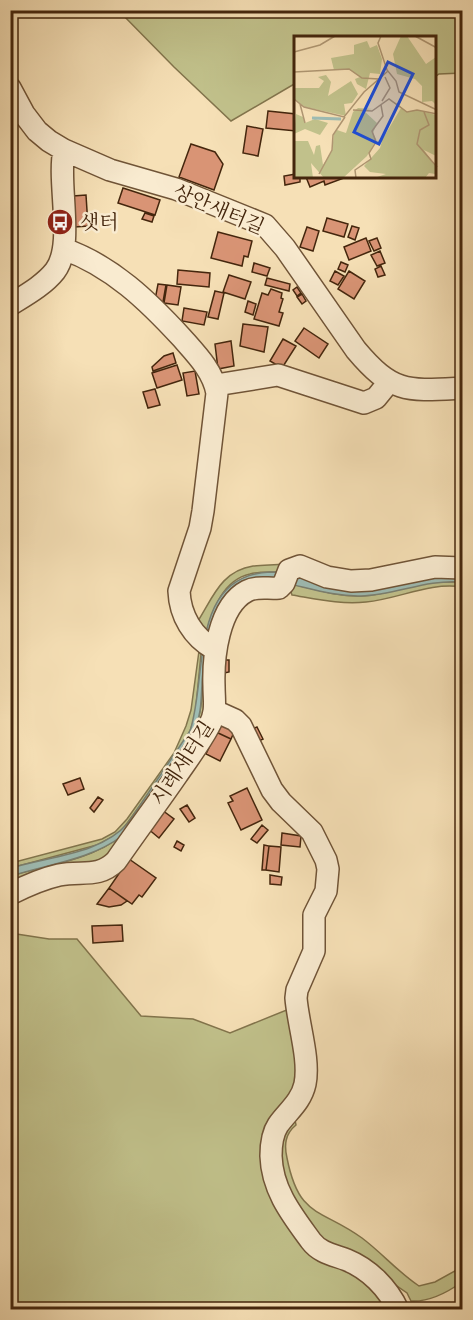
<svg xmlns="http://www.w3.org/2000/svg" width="473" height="1320" font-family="'IM FELL French Canon','Noto Serif KR',serif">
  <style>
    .green { fill: #c1c18b; stroke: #82744c; stroke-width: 1.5 }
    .water { fill: #9ebcb4; stroke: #7a8071; stroke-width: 1.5 }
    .building { fill: #d99475; stroke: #44260d; stroke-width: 1.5 }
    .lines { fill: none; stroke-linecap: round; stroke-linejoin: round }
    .minor-casing { stroke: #705437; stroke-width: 24 }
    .minor { stroke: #f9ebd0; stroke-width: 21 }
    .labels { text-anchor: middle; stroke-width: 5; stroke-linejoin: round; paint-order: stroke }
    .street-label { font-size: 20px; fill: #44260d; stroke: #f9ebd0 }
    .poi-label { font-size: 20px; fill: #44260d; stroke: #f9ebd0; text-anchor: start }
    .inset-river { fill: none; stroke: #9ebcb4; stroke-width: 3 }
    .inset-road { fill: none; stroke: #af9672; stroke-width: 1.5 }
    .view { fill: #1d4ed8; fill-opacity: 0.15; stroke: #1d4ed8; stroke-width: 3 }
    .inset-edge { fill: none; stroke: #44260d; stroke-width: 3 }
  </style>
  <rect width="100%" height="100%" fill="#f6e0b6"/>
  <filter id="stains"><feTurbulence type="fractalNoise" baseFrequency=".00333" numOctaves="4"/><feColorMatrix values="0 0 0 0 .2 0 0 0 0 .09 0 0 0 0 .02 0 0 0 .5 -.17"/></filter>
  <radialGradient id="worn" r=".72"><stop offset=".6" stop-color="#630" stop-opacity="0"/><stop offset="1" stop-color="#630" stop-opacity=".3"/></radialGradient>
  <path class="green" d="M119,11H462V73L439,74L436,76V38H296V83L231,121L174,67Z
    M285,564L280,572C270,572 259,571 250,574C223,580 213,609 206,633L196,624C212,600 220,571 253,566C263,565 274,565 285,564Z
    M429,582H462V587C429,582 399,599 366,602C342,605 316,599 292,595L290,589L292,584C314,589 338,597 361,596C384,595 406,587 429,582Z
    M199,651L201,654L195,717L190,731L166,770L120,833L97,845L11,868V863L102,839L115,832L127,819L174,753L186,726L191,710Z
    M205,657L208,661C207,686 212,707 201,729L125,837L104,859L89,869L58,871L43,875L11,890V876C51,863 102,860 131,826L194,733C204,708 202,683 205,657Z
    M10,933L49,939H77L141,1016L193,1019L230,1033L289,1009L300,1078L277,1120L278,1199L349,1264L394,1309H11Z
    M294,1115L296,1125C285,1134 284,1145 287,1158C299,1219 321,1208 362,1238C382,1253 398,1272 419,1286L435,1282L462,1267V1282C448,1292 429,1302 411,1301L407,1293L388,1280L332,1251L286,1199L279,1131Z"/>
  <path class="water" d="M270,572L462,576V582C425,579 397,595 361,596C327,597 294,582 260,579C250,593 207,647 205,660C199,686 205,706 194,733L122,836C90,860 48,864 11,876V868C49,856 100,855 128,823L190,731C208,677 188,575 270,572Z"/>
  <path class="building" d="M268,111L296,114V131L266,128Z
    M247,126L263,129L258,156L243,153Z
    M191,144L215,152L223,164L214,190L179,177Z
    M296,174V177H300V182L285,185L284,176Z
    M306,177H343L344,178L325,185L324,181L310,187Z
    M123,188L160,200L155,215L118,203Z
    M86,195L88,226L75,227L73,196Z
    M145,213L154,216L152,222L142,219Z
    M327,218L348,224L344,237L323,231Z
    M352,226L359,228L355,240L348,237Z
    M307,227L319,231L313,251L300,247Z
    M218,232L252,241L248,257L244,256L242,266L211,258Z
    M366,238L371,251L349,260L344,247Z
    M377,238L381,248L374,251L369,241Z
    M380,251L385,263L377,266L371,255Z
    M341,262L348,265L345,272L338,269Z
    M254,263L270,268L267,276L252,272Z
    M381,266L385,275L378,277L375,269Z
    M178,270L210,273L209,287L177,284Z
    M335,271L344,276L338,285L330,281Z
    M349,271L365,281L354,299L338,289Z
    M229,275L251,282L245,299L223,292Z
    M267,278L290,284L289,291L265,285Z
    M158,284L166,285L163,302L155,300Z
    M167,285L181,287L178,305L164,303Z
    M297,287L301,293L297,296L293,290Z
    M271,289L282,293L281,298L283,299L279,312L283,313L279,326L254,319L262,293L268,295Z
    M215,291L224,293L218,319L208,317Z
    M302,294L306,301L302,304L297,297Z
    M248,301L256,304L253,315L245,312Z
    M184,308L207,312L204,325L182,321Z
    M243,324L268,327L264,352L240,346Z
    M304,328L328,344L319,358L295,341Z
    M283,339L296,346L282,368L270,361Z
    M231,341L234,366L218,369L215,344Z
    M173,353L176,363L153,371L152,367L164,356Z
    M177,365L182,380L157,388L152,373Z
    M195,371L199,394L187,396L183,373Z
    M155,389L160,405L148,408L143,392Z
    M224,660H229V672L224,673Z
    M221,724L235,730L231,739L216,732Z
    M257,727L263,739L256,742L250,730Z
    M216,732L231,739L220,761L206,754Z
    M80,778L84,789L68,795L63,784Z
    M247,788L262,820L241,830L228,803L233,801L230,796Z
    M98,797L103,800L94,812L90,808Z
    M187,805L195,818L189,822L180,809Z
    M162,810L174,819L159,838L147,828Z
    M262,825L268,830L257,843L251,839Z
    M282,833L301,836L300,847L281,845Z
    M177,841L184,845L181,851L174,847Z
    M264,845L269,846L266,870H262Z
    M269,846L281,847L279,872L266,870Z
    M129,859L156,878L142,897L139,895L132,904L109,888Z
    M270,875L282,877L281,885L270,884Z
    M109,888L127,901L121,905L109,907L97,904Z
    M122,925L123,941L93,943L92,926Z"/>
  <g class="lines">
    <defs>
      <path id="minor" d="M10,88L24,114L37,131L49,141L64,150L110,170L176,189L265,225L285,248L356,350C393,394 408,391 462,388
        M64,249C112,266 148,301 182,338C197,355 213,371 217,393L203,511L200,528L179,591C180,616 193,637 214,649
        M10,305C26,295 44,285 55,271C75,245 57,183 64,150
        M216,385L278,375L364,403L376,398L389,382
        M215,711L235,720L241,726L272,790L281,802L312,832L326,860L328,869L326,891L314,915V951L297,990L296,998C298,1024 310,1059 305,1084C301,1102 288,1111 278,1125C272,1134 271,1146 271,1156C272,1190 292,1215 311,1241C320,1253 334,1255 347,1260C369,1269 388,1288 398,1310
        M10,894C26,886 41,879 59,875C81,870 98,879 116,861C136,832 157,804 177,775C188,759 200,743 209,726C217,712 214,701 214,686C213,658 218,606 247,591C257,586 268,589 279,588L284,583L289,570L300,566L327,577L351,581L371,580L435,567L462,568"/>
    </defs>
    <use href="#minor" class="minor-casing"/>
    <use href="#minor" class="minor"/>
  </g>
  <defs>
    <symbol id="bus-disc" viewBox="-11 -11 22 22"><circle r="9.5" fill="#8f2418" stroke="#f9ebd0"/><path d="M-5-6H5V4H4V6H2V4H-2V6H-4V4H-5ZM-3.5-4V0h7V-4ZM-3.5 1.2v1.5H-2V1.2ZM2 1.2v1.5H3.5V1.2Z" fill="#fff"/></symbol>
  </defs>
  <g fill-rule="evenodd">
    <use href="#bus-disc" x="45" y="207" width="30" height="30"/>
  </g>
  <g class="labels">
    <g class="street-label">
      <text transform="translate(219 209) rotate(23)" y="7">상안새터길</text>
      <text transform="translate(182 763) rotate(-57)" y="7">시례새터길</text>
    </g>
    <g class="poi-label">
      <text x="80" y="229">샛터</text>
    </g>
  </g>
  <g transform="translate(294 36)">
    <rect width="142" height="142" fill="#f6e0b6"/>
    <path d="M107,0H113L132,28L142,21V69L138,65L128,66V50L121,43L103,38L99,18ZM73,5L76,12L83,9L88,23L86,38L76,37L72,53L63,48L61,43L66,41L56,34H40L37,22L60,18V9ZM32,39L37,46L34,60L57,45L64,58L58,67L50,68L52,80L11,71L0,63V52H25L30,45L24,41ZM95,64L104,68L113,76L123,74L142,79V120L130,114L142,131L141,138L135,137L131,142H80L92,138L76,136L70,130L86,112L88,105L84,106L82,104L73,120L49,142H30L17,127L19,142H0L1,105H14L20,119L22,110L26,109L29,129L38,115L40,98L43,94L52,97L59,76L64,72L79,73L88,65L79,73L69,74L83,87L79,97L83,105L88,104L107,72ZM2,78L9,81L11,87L21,83L34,87L26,99L11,93L0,98Z" fill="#c1c18b"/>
    <path class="inset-river" d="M18,82L47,83"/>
    <path class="inset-road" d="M87,0L84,7L93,34L102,45L105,56L143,74M121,0L143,12M0,16L26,9L41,0M0,36L55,33L68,42L85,43M0,63L10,71L50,81L70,56L94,35M88,65L96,52L91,41M6,68L11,87M59,74L78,75L95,63L113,76L123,74L143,78M130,76L135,89L126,94L123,108L143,131M25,138L38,114L39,99L51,81M62,142L61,134L77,123L75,117L82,106L78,95L89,80L87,69"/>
    <path class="view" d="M94,26L119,38L85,108L60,96Z"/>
    <rect width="142" height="142" class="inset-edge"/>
  </g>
  <rect width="473" height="1320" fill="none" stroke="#f6e0b6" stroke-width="36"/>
  <rect x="12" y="12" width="449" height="1296" fill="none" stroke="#44260d" stroke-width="3"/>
  <rect x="18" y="18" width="437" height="1284" fill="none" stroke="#44260d" stroke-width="1.5"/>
  <rect width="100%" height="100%" filter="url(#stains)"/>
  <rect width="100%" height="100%" fill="url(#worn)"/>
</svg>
